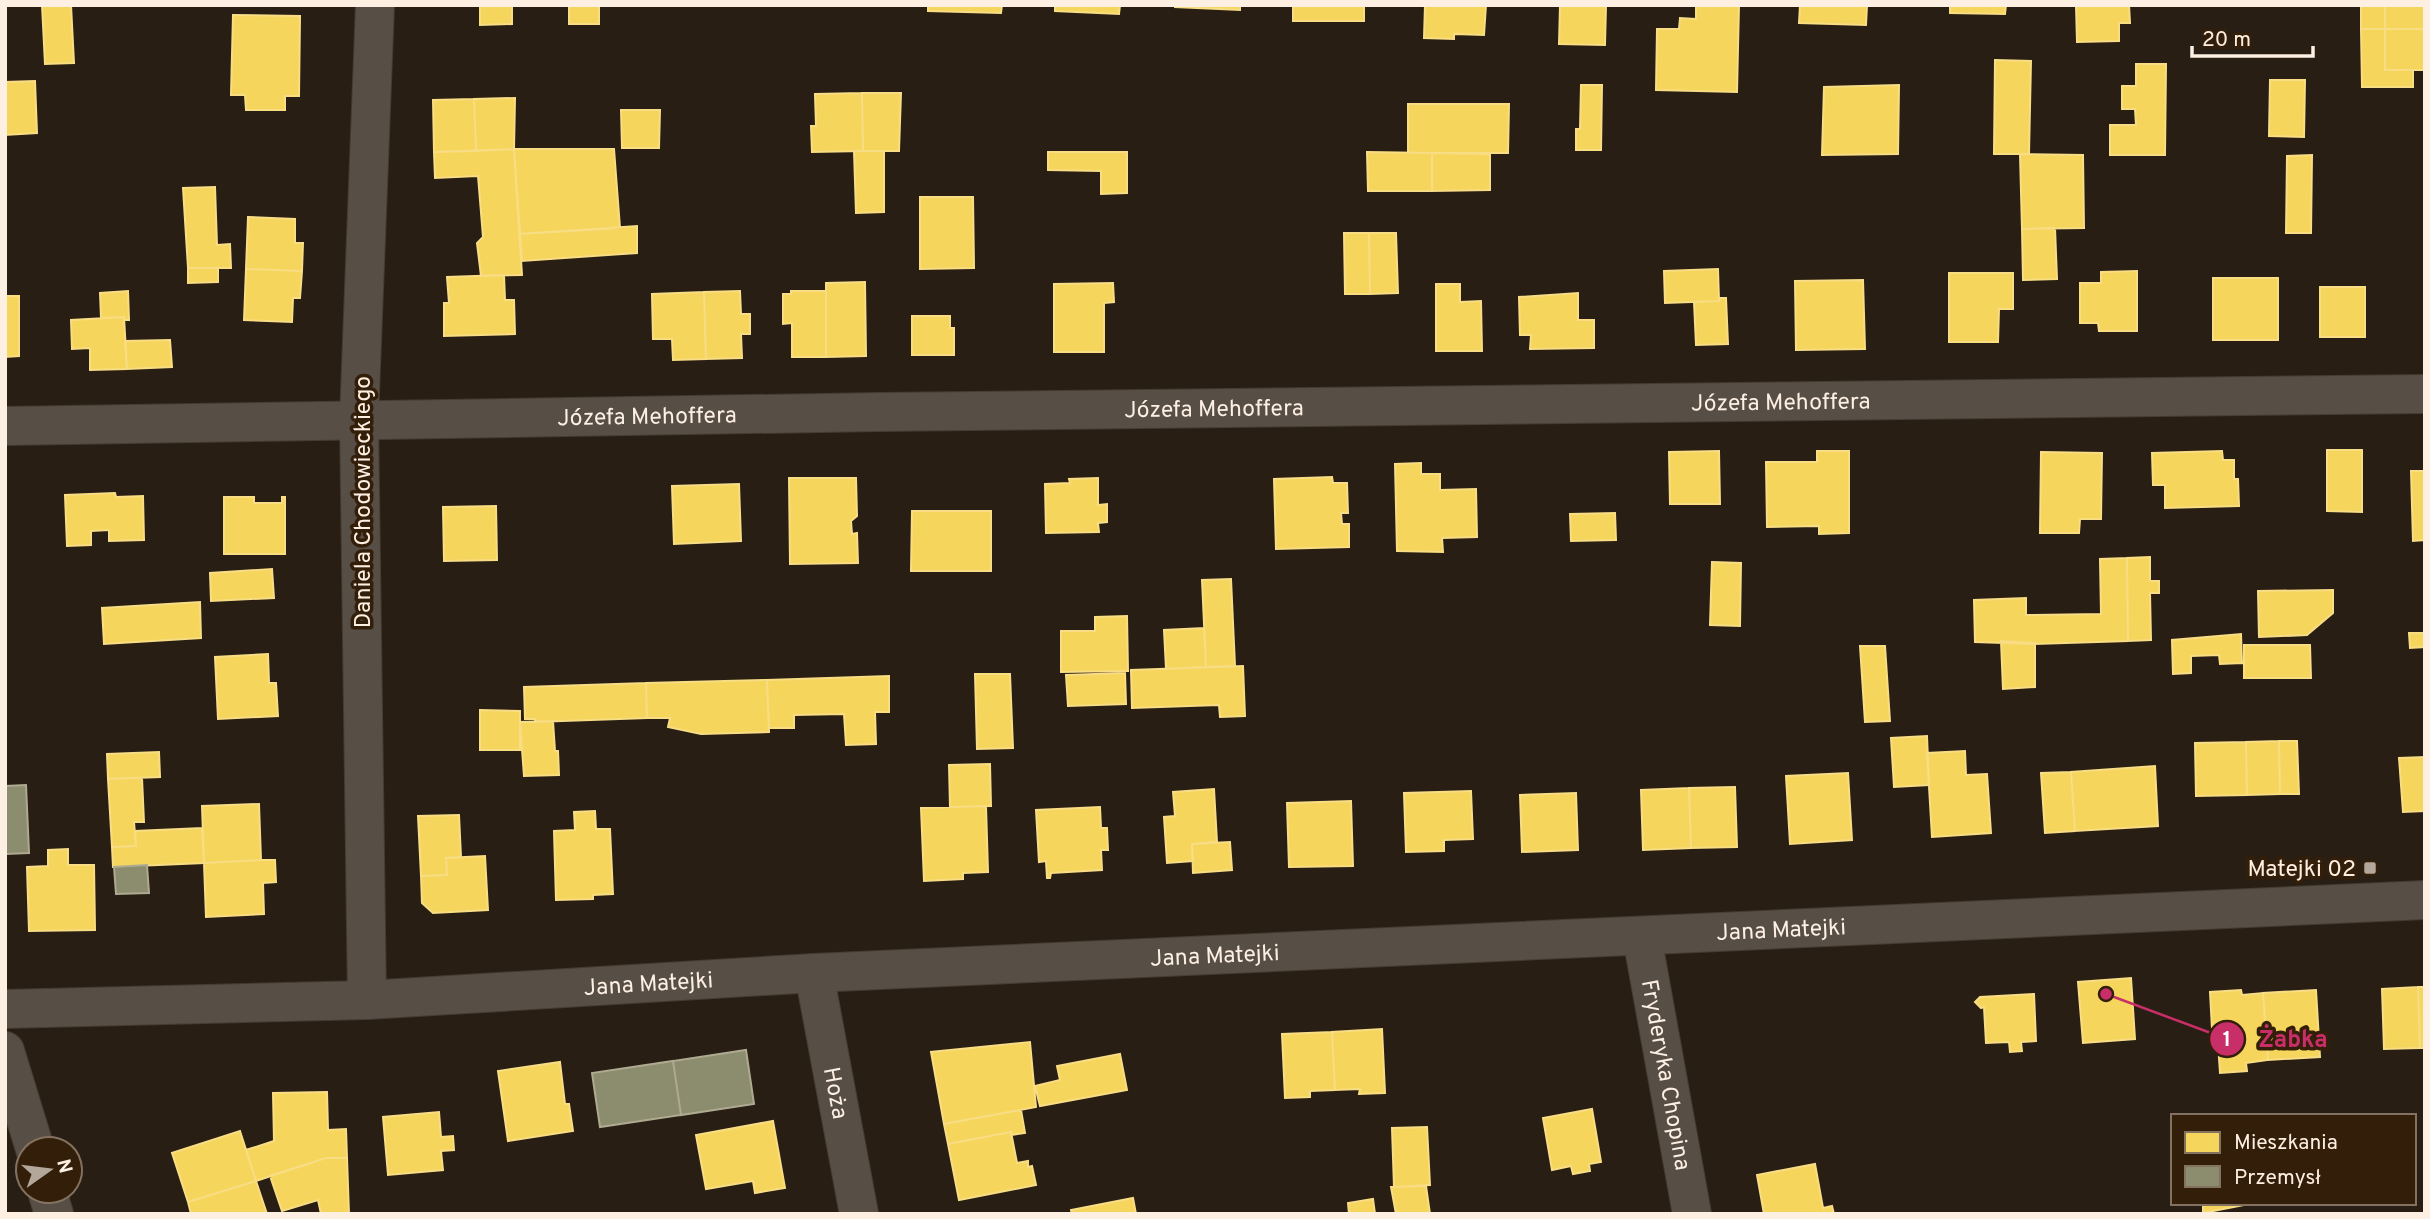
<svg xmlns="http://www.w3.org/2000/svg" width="2430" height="1219" font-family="Overpass,sans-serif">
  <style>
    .homes { fill: #f6d55c; stroke: #f8dd84; stroke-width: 2 }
    .industry { fill: #8c8c6e; stroke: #aeaa91; stroke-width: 2 }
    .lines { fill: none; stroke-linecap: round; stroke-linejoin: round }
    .minor-casing { stroke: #443b33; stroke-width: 40 }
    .minor { stroke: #574e46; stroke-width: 38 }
    .poi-dot { fill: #b3a69a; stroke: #331f09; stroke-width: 2.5 }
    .labels { text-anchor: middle; stroke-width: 7; stroke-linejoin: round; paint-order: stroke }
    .street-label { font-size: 23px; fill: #fdefe2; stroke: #331f09 }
    .poi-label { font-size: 23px; fill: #fdefe2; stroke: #331f09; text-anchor: end }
    .leader { fill: none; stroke: #c82e68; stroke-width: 2.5 }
    .callout-dot { fill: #c82e68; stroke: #331f09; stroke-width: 2.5 }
    .mark-label { font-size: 21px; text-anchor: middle; font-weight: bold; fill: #fff }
    .callout-label { font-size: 24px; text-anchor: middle; font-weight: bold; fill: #c82e68; stroke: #331f09; stroke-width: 7; stroke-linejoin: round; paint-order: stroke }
  </style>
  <rect width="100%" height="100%" fill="#291e13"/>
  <path class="homes" d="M42,5H71L74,63L45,64Z
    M480,5H512V24L480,25Z
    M569,5H599V24H569Z
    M928,5H1002L1001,13L928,11Z
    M1055,5H1120L1119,14L1055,11Z
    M1175,5H1240V10L1175,7Z
    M1293,5H1364V21H1293Z
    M1425,5H1486L1484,35L1454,34V39L1424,38Z
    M1560,5H1606L1605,45L1559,44Z
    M1696,5H1739L1737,92L1656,90L1657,29H1679L1680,18L1696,19Z
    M1800,5H1867L1866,25L1799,23Z
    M1950,5H2006L2005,14L1950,13Z
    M2076,5H2129L2130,23H2119V41L2077,42Z
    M2361,5H2385V29H2361Z
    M2385,5H2425V29H2385Z
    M233,15L300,16L299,96H285V110H246L245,95H231Z
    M2361,29H2385V70H2413V87H2362Z
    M2385,29H2425V70H2385Z
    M1995,60L2031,61L2029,154H1994Z
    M2136,64H2166L2165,155H2110V125H2136L2135,109H2122V86H2136Z
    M2270,80H2305L2304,137L2269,136Z
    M35,81L37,133L5,135V82Z
    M1581,85H1602L1601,150H1576V129H1580Z
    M1899,85L1898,154L1822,155L1824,87Z
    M862,93H901L899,151H863Z
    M862,93L863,151L812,152L811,126H816L815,94Z
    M515,98L514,149L476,151L474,99Z
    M474,99L476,151L434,152L433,100Z
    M1408,104H1509L1508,153H1408Z
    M621,110H660L659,148H622Z
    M514,149H614L620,228L520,234Z
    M514,149L522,275L481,276L477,243L483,237L478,176L435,178L434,152Z
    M854,151H884V212L856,213Z
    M1048,152H1127V193L1101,194V171L1048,170Z
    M1367,152L1432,153V191H1368Z
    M1432,153L1490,154V190L1432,191Z
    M2020,154L2083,155L2084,228L2022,229Z
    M2312,155L2311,233H2286L2287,156Z
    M215,187L217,245L230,244L231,268H188L183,188Z
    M920,197H973L974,268L920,269Z
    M248,217L295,219V243H303L302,271L246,269Z
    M637,226V253L522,261L520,234Z
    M2055,228L2057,279L2023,280L2022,229Z
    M1344,233H1369L1370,294H1345Z
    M1369,233H1396L1398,293L1370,294Z
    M188,268H218V282L188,283Z
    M246,269L302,271L300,298H293L292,322L244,320Z
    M1718,269L1719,301L1665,303L1664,271Z
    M2137,271V331H2099L2098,323H2080V283H2101V272Z
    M1949,273H2013V309H1999L1998,342H1949Z
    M504,275L505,300H514L515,334L444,336V303H449L447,277Z
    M2213,278H2278V340H2213Z
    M1863,280L1865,349L1796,350L1795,281Z
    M865,282L866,356L826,357V283Z
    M1113,283L1114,302L1104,303V352H1054V284Z
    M1436,284H1460V302L1481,301L1482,351H1436Z
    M2320,287H2365V337H2320Z
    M128,291L129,320H124V317L101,318L100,293Z
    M740,291L741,314H750V334H741L742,358L706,359L704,292Z
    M791,291H826V357H792V323L783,324V294H791Z
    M704,292L706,359L673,360L672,339H653L652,294Z
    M1578,293V320H1594V348L1530,349L1531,335H1520L1519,297Z
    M5,296H19V356L5,357Z
    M1719,298H1726L1728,344L1696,345L1694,302L1719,301Z
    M912,316H950V328H954V355H912Z
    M124,317L127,369L90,370V348L72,349L71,320Z
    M170,340L172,367L127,369L125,341Z
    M2327,450H2362V512L2327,511Z
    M1719,451L1720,504H1670L1669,452Z
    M1817,451H1849V533L1819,534V526L1767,527L1766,462H1817Z
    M2222,451L2223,460H2234V479H2238L2239,506L2165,508V485H2153L2152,453Z
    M2041,452L2102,453L2101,519H2080L2079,533H2040Z
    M1421,463V474H1440V490L1476,489L1477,537L1442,538L1443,552L1397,551L1395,464Z
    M2411,471H2425V540L2413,541Z
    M1332,477L1333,483H1347L1348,513H1341L1342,524H1349V547L1276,549L1274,479Z
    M789,478H856L857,516L851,521L852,534L857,533L858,563L790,564Z
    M1098,478V505L1107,504V522L1098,523L1099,532L1046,533L1045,484L1070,483L1069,479Z
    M739,484L741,541L674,544L672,486Z
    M115,493L116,497L143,496L144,540L109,541V530L91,531V545L67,546L65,495Z
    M224,497H254V503H282V497H285V554H224Z
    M496,506L497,560L444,561L443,507Z
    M912,511H991V571H911Z
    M1615,513L1616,540L1571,541L1570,514Z
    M2150,557V581H2159V593H2150L2151,640L2128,641L2127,558Z
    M2127,558L2128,641L2034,644L1975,642L1974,600L2026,598V615L2101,614L2100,559Z
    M1712,562L1741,563L1740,626L1710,625Z
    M272,569L274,598L211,601L210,573Z
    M1231,579L1235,666L1206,667L1202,580Z
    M2333,590V613L2307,635L2259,637L2258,591Z
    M200,602L201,638L104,644L102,608Z
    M1127,616L1128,671L1061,672V631H1095V617Z
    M1204,628L1206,667L1166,669L1164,630Z
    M2409,633H2425V647L2410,648Z
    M2241,634L2242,663L2220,664L2219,655L2191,656V673L2173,674L2172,640Z
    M2001,641L2035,643V687L2003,689Z
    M2244,645H2310L2311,678H2244Z
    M1860,646H1885L1890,721L1865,722Z
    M268,654L269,683H276L278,716L218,719L215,657Z
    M1243,666L1245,716L1220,717L1219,705L1132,708L1131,670Z
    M1125,673L1126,704L1068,706L1066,675Z
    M975,674H1010L1013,748L977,749Z
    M889,676V712H875L876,744L846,745L844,714L794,715V728H769L767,680Z
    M767,680L769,732L701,734L668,727L670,718H647L646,683Z
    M646,683L647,718L535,722V719H525L524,687Z
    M480,710L520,711V749L523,750H480Z
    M553,721L555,751H558L559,775L524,776L520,722Z
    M1927,736L1929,785L1894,787L1891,738Z
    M2279,741L2280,794L2247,795L2246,742Z
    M2279,741H2297L2299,794H2280Z
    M2246,742L2247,795L2196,796L2195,743Z
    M1965,751L1966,775L1987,774L1991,833L1932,837L1927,753Z
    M159,752L160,777L108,779L107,754Z
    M2425,757V811L2403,812L2399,758Z
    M990,764L991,806L950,807L949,765Z
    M2155,766L2158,826L2075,831L2071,772Z
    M2071,772L2075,831L2045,833L2041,773Z
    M1848,773L1852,840L1790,844L1786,776Z
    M130,778H142L144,822H134L136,846L112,847L108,779Z
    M1735,787L1737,847L1691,848L1689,788Z
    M1689,788L1691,848L1643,850L1641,790Z
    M1214,789L1217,842L1192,844L1193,861L1167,863L1164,817L1175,816L1173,792Z
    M1471,791L1473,839L1444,840V851L1406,852L1404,793Z
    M1576,793L1578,850L1522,852L1520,795Z
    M1351,801L1353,866L1289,867L1287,803Z
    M259,804L261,860L204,863L202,806Z
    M986,806L988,872L963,873V879L924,881L921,808Z
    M1100,807L1101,828H1107L1108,850H1101L1102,870L1051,873L1050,878H1047L1046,861L1039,862L1036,810Z
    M595,811L596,829H610L613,894L593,895V899L556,900L554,831L575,830L574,812Z
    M459,815L461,857L446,858L447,875L421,876L418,816Z
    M202,828L204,863L113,867L112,847L136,846L135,831Z
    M1230,842L1232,870L1193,873L1192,844Z
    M68,849V865H94L95,930L29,931L27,867L48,866V850Z
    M485,856L488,910L433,913L422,903L421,876L447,875L446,858Z
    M261,860H275L276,882L263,883L264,914L206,917L204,863Z
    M2131,978L2135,1039L2083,1043L2078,982Z
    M2418,987H2425V1048H2420Z
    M2418,987L2420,1048L2384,1049L2382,989Z
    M2241,990L2242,995L2263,993L2268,1060L2246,1063L2247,1071L2220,1073L2217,1028L2212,1029L2210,992Z
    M2316,990L2320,1057L2268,1060L2263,993Z
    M2034,994L2036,1041L2021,1042L2022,1051L2010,1052L2009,1042L1986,1043L1984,1007L1981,1008L1975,1002L1980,997Z
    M1382,1029L1385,1093L1359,1094L1360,1089L1335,1090L1332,1032Z
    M1332,1032L1335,1090L1310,1091V1097L1285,1098L1282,1034Z
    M1030,1042L1036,1107L944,1124L931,1052Z
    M1120,1054L1127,1090L1040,1106L1035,1086L1060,1080L1057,1066Z
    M560,1062L565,1104H569L573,1131L508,1141L498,1071Z
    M327,1092L328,1130L346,1129L347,1158H326L256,1181L246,1150L274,1141L273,1093Z
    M1592,1109L1601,1162L1589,1164L1590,1171L1573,1174L1571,1166L1552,1170L1543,1118Z
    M1021,1110L1025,1133L1011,1135V1132L948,1144L944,1124Z
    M439,1112L441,1137L453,1136L454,1150L441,1151L443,1170L388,1175L383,1117Z
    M773,1121L785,1188L755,1193L753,1181L706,1189L696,1135Z
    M1427,1127L1430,1185L1394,1187L1392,1128Z
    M240,1131L256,1181L188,1202L172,1153Z
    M1011,1132L1017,1163L1028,1161V1167L1032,1166L1036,1185L959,1200L948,1144Z
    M326,1158H347L349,1214H321L318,1200L282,1211L270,1176Z
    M1815,1164L1823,1208L1832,1206L1834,1214H1764L1757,1175Z
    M256,1181L267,1214H191L188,1202Z
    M1426,1186L1430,1214H1396L1391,1187Z
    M1133,1198L1136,1214H1072L1071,1210Z
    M1373,1199L1375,1214H1349L1348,1203Z
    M2203,1203H2254L2203,1213Z"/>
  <path class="industry" d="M26,785L29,853L6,854L5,786Z
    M147,865L149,893L116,894L114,867Z
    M746,1050L754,1104L681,1115L673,1061Z
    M673,1061L681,1115L600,1127L592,1073Z"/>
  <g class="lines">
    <defs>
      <g id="minor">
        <path id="s1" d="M5,426L880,412L2425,394"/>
        <path id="s2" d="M1642,937L1692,1214"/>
        <path id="s3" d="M814,973L859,1214"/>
        <path d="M367,1000L359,419L375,5"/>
        <path id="s4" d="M5,1009L367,1000L814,973L2425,900"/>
        <path d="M5,1051L35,1149"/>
        <path d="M47,1191L54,1214"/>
      </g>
    </defs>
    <use href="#minor" class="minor-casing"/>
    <use href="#minor" class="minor"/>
  </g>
  <rect class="poi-dot" x="2363" y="861" width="14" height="14" rx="3.5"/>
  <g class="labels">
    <g class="street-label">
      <text dy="8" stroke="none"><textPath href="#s1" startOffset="1776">Józefa Mehoffera</textPath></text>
      <text dy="8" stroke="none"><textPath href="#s1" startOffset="1209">Józefa Mehoffera</textPath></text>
      <text dy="8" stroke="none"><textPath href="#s1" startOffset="642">Józefa Mehoffera</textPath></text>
      <text transform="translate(362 502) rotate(-90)" y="8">Daniela Chodowieckiego</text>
      <text dy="8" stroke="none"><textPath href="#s4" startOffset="1778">Jana Matejki</textPath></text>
      <text dy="8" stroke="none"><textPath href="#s4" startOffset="1211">Jana Matejki</textPath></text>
      <text dy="8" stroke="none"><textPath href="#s4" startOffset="644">Jana Matejki</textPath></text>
      <text dy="8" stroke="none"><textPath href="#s2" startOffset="140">Fryderyka Chopina</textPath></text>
      <text dy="8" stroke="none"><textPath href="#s3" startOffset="122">Hoża</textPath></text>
    </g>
    <g class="poi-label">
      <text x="2356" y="876">Matejki 02</text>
    </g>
  </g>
  <path class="leader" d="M2106 994L2227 1039"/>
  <g class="callout-dot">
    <circle cx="2106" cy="994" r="7"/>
    <circle cx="2227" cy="1039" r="18"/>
  </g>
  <g class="mark-label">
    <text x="2227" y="1046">1</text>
  </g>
  <g class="callout-label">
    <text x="2293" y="1047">Żabka</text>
  </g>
  <rect width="2430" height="1219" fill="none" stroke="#fdefe2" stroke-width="14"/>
  <rect x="2171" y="1114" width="245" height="91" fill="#331f09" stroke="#847260" stroke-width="2"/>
  <rect x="2185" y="1132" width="35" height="21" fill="#f6d55c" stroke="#847260" stroke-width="2"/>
  <text x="2234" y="1149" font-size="21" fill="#fdefe2">Mieszkania</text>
  <rect x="2185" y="1166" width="35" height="21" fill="#8c8c6e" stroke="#847260" stroke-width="2"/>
  <text x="2234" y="1184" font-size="21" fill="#fdefe2">Przemysł</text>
  <g transform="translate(49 1170) rotate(76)"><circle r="33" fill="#331f09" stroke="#847260" stroke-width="2"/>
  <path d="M0-5L12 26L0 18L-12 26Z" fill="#b3a69a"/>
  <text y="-10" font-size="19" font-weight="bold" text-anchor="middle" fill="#fdefe2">N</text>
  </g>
  <path d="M2192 46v10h121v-10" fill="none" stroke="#fdefe2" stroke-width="3.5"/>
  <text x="2202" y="46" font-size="21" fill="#fdefe2" stroke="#331f09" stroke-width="5" paint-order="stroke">20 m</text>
</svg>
